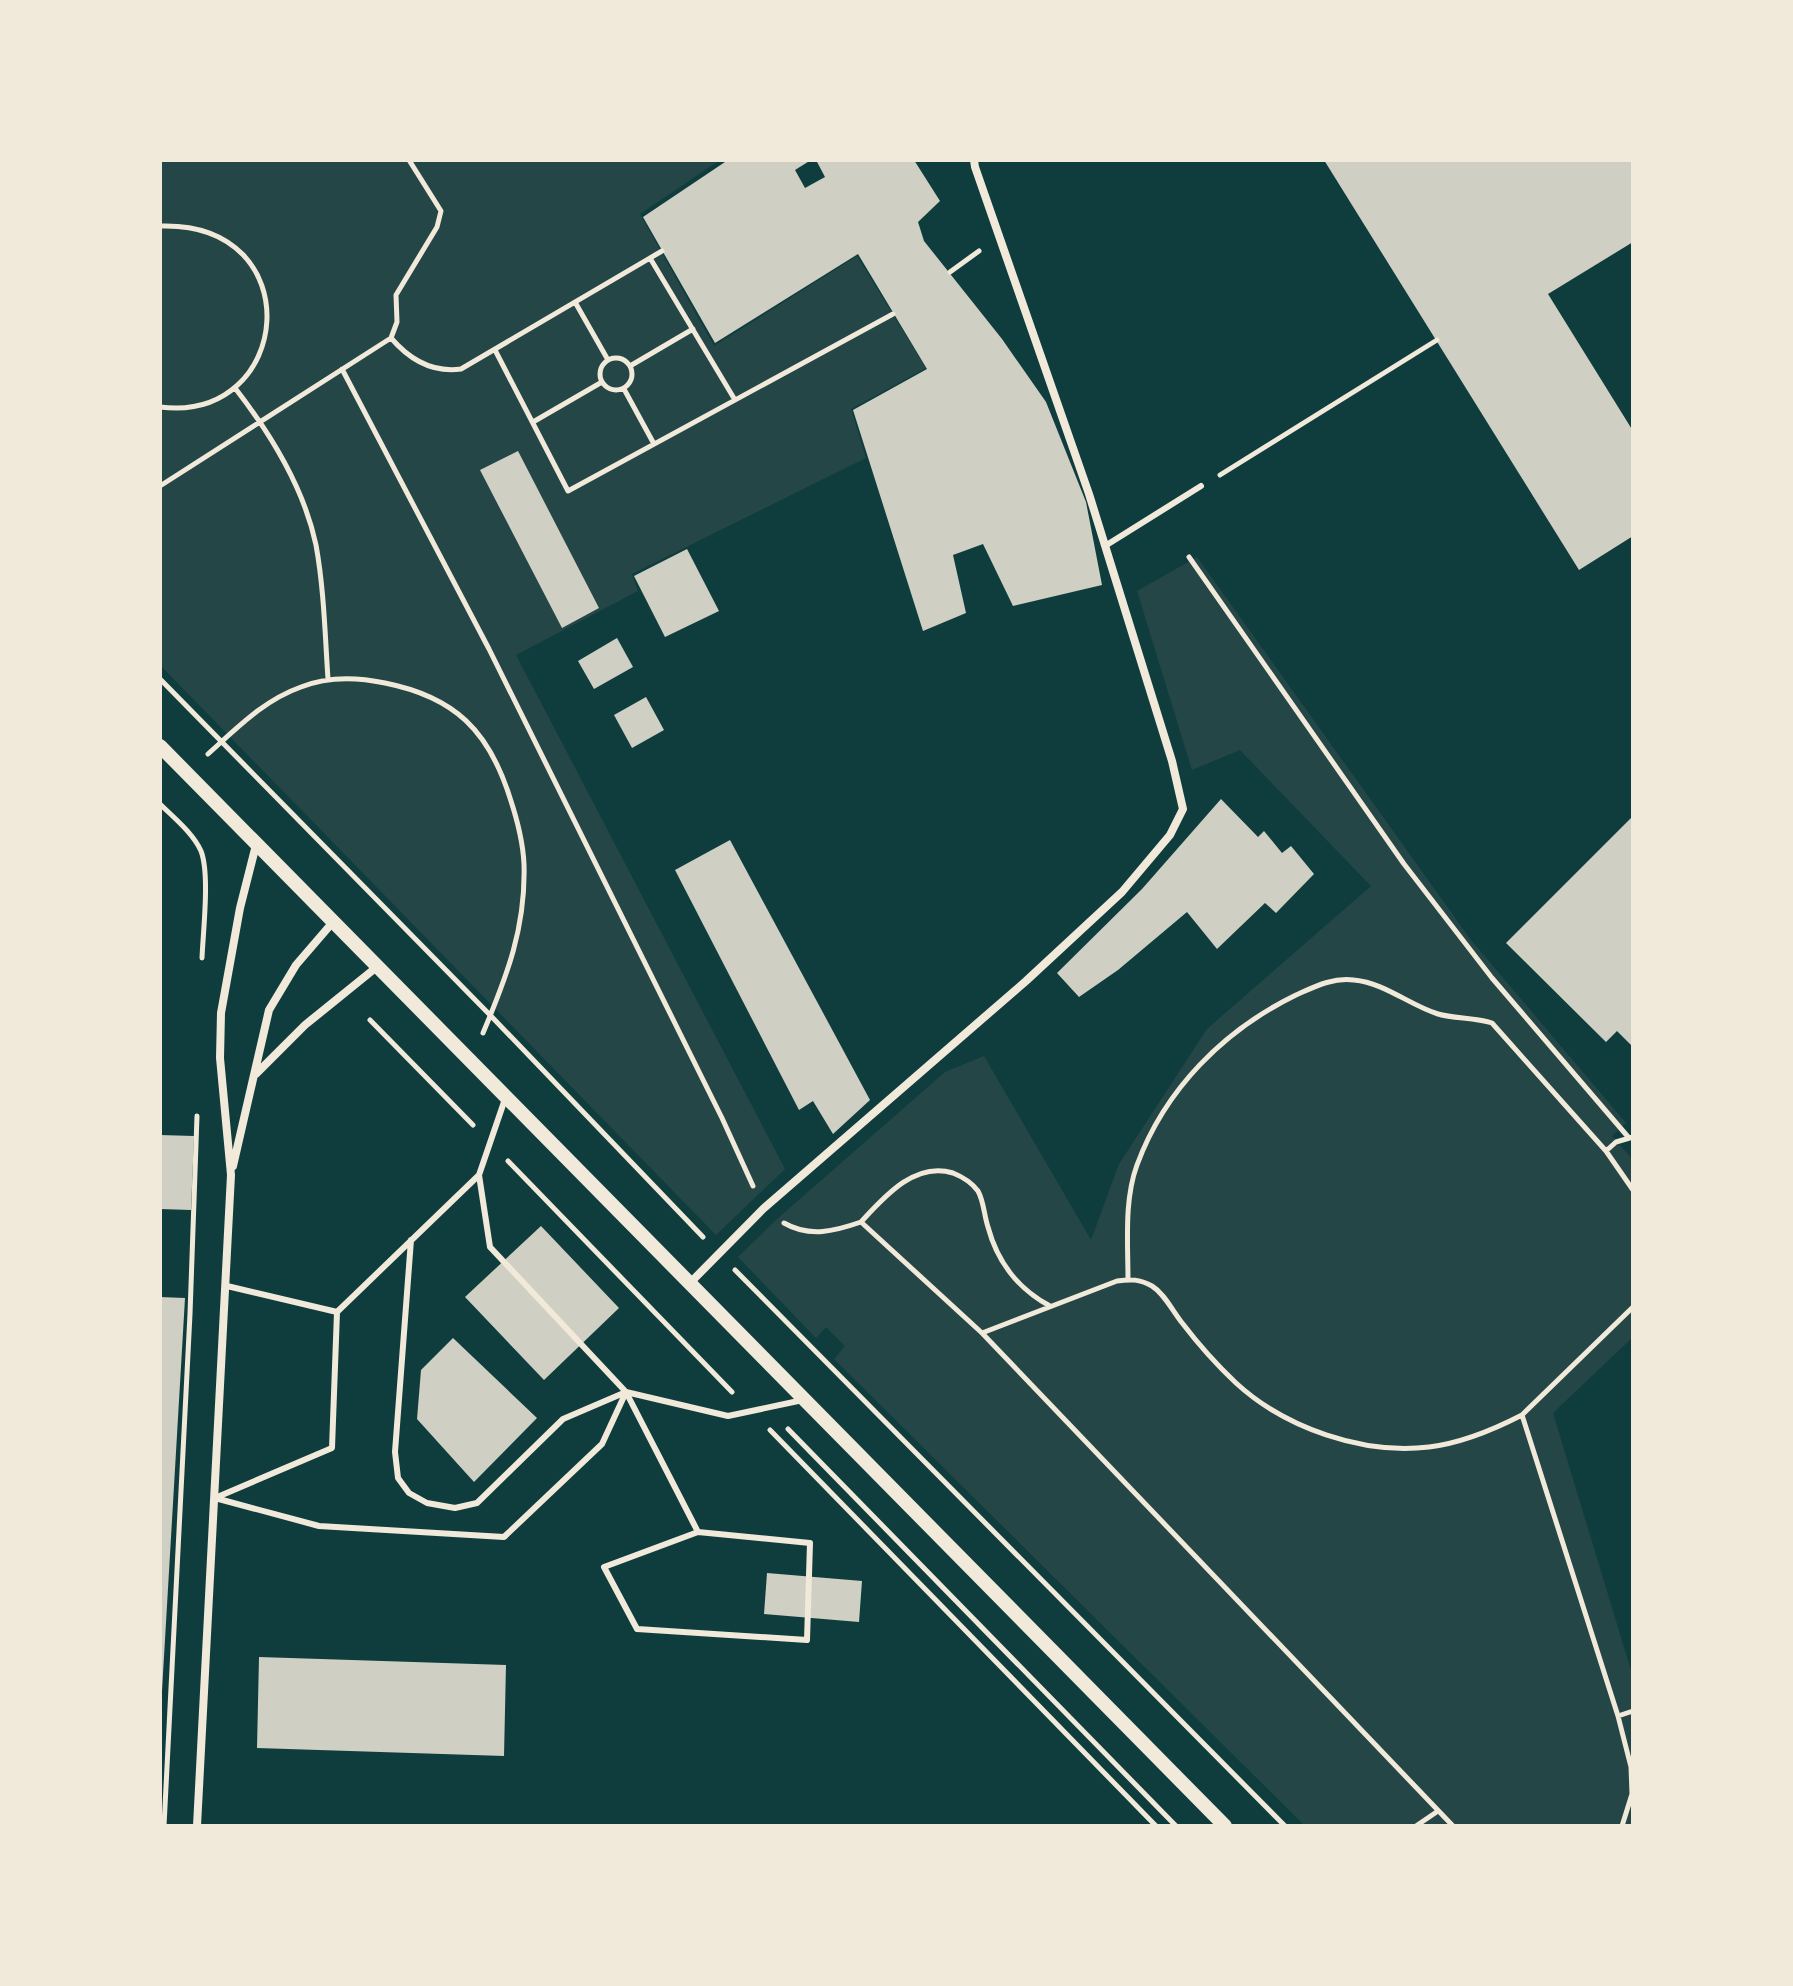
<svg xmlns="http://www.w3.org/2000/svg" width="1793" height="1986" font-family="'Public Sans',sans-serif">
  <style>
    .green { fill: #244646 }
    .building { fill: #cfcfc3 }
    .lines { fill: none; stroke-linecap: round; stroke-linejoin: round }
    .path { stroke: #f1e9da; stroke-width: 5 }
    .service { stroke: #f1e9da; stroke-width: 6 }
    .minor { stroke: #f1e9da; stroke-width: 8 }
    .tertiary { stroke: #f1e9da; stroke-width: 14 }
  </style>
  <rect width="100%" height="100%" fill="#0f3d3e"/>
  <path class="green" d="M160,160H720L640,214L714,346L857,256L926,368L851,409L866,458L632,574L638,591L516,655L785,1169L716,1235L160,665Z
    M1197,557L1471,940L1626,1123L1612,1136L1633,1160V1337L1553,1413L1633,1677V1826H1305L834,1359L845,1346L826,1327L816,1338L738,1257L777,1219L945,1072L984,1056L1091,1240L1119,1164L1207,1029L1371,886L1240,750L1192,770L1137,591Z"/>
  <path class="building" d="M728,160H811L795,170L805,188L825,177L816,160H914L940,201L918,222L924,241L1002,339L1046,402L1086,502L1102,585L1013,606L983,544L953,555L966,613L923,631L853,410L927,369L858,254L715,343L643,217Z
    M1324,160H1633V242L1548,294L1633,431V536L1579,570Z
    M518,451L599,608L562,628L480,470Z
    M687,549L719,611L665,637L634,576Z
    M617,638L633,667L594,689L578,661Z
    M646,697L664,730L632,748L614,715Z
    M1221,799L1258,837L1264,831L1282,853L1291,846L1314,874L1276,913L1265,903L1217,949L1187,912L1118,970L1079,997L1057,973L1142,889Z
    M1633,816V1047L1617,1031L1606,1042L1506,943Z
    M730,840L870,1100L833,1134L813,1101L799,1110L675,870Z
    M160,1135L194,1136L191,1210L160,1209Z
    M541,1226L619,1308L544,1380L465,1297Z
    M160,1297L185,1298L162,1691H160Z
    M453,1338L537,1418L474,1482L417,1419L421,1370Z
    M767,1573L862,1581L859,1622L764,1614Z
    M259,1657L506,1665L504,1756L257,1748Z"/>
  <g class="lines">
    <path class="path" d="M160,226C312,221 293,424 160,407
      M650,258L735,400
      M950,272L979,251
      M575,302L608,360
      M391,338C409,359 432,373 461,369L662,251
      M495,350L568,491L893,314
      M600 374a16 16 0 1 1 32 0a16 16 0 1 1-32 0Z
      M630,366L693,329
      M342,369L489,649L722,1118L753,1186
      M235,388C270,433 304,488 316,545C324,589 325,635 328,679
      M624,389L654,444
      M533,422L602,382
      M1220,475L1437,340
      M160,486L391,338L397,322L396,295L437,227L441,211L409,160
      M1189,557L1404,864L1492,978L1629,1138
      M160,679L491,1016L703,1237
      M208,754C237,728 264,700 301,687C328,676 357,677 385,683C455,697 489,731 510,798C517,819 523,842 524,864C526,927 507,976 483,1033
      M160,804C174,818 193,833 201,851C210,874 203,932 202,958
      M370,1020L473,1125
      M1633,1137L1616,1142L1606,1151L1633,1190
      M508,1161L732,1392
      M861,1222C884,1197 915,1161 953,1173C963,1177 972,1183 978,1191C984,1202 984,1215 988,1227C997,1261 1018,1289 1050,1306
      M784,1223C810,1238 835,1231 861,1222L982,1333L1453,1826
      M735,1270L1285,1826
      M1128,1280C1128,1243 1124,1200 1137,1165C1165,1089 1224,1030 1296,995C1314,987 1333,977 1354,980C1385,983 1409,1005 1438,1014C1455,1019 1474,1017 1492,1023L1606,1151
      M982,1333L1117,1281C1131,1279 1139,1279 1152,1286C1165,1294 1173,1312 1183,1324C1199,1345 1217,1365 1236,1383C1285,1428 1363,1455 1429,1447C1462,1443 1493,1430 1522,1415
      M788,1429L1176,1826
      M770,1430L1156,1826
      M1618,1716L1633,1711
      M164,1826L190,1314L197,1116
      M1416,1826L1438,1811
      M1622,1826L1632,1794L1631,1767L1618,1716L1522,1415L1633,1307"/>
    <path class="service" d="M1105,546L1201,486
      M505,1099L479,1175L490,1247L626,1392L698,1532L604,1567L637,1629L807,1640L810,1543L698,1532
      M411,1240L395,1452L398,1478L409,1493L427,1503L455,1508L477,1503L563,1419L626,1392L728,1416L803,1400
      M227,1286L337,1312L479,1175
      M337,1312L332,1448L215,1498L319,1526L504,1537L602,1444L626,1392"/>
    <path class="minor" d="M256,1074L305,1025L378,966
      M233,1166L269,1010L296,965L333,922
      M689,1284L763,1209L1026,981L1122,892L1170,835L1183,809L1172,761L1089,494L975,167L974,160
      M197,1826L231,1175L220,1058L221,1013L240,908L256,845"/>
    <path class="tertiary" d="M160,746L1225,1826"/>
  </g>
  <rect width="1793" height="1986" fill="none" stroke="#f1e9da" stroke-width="324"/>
</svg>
